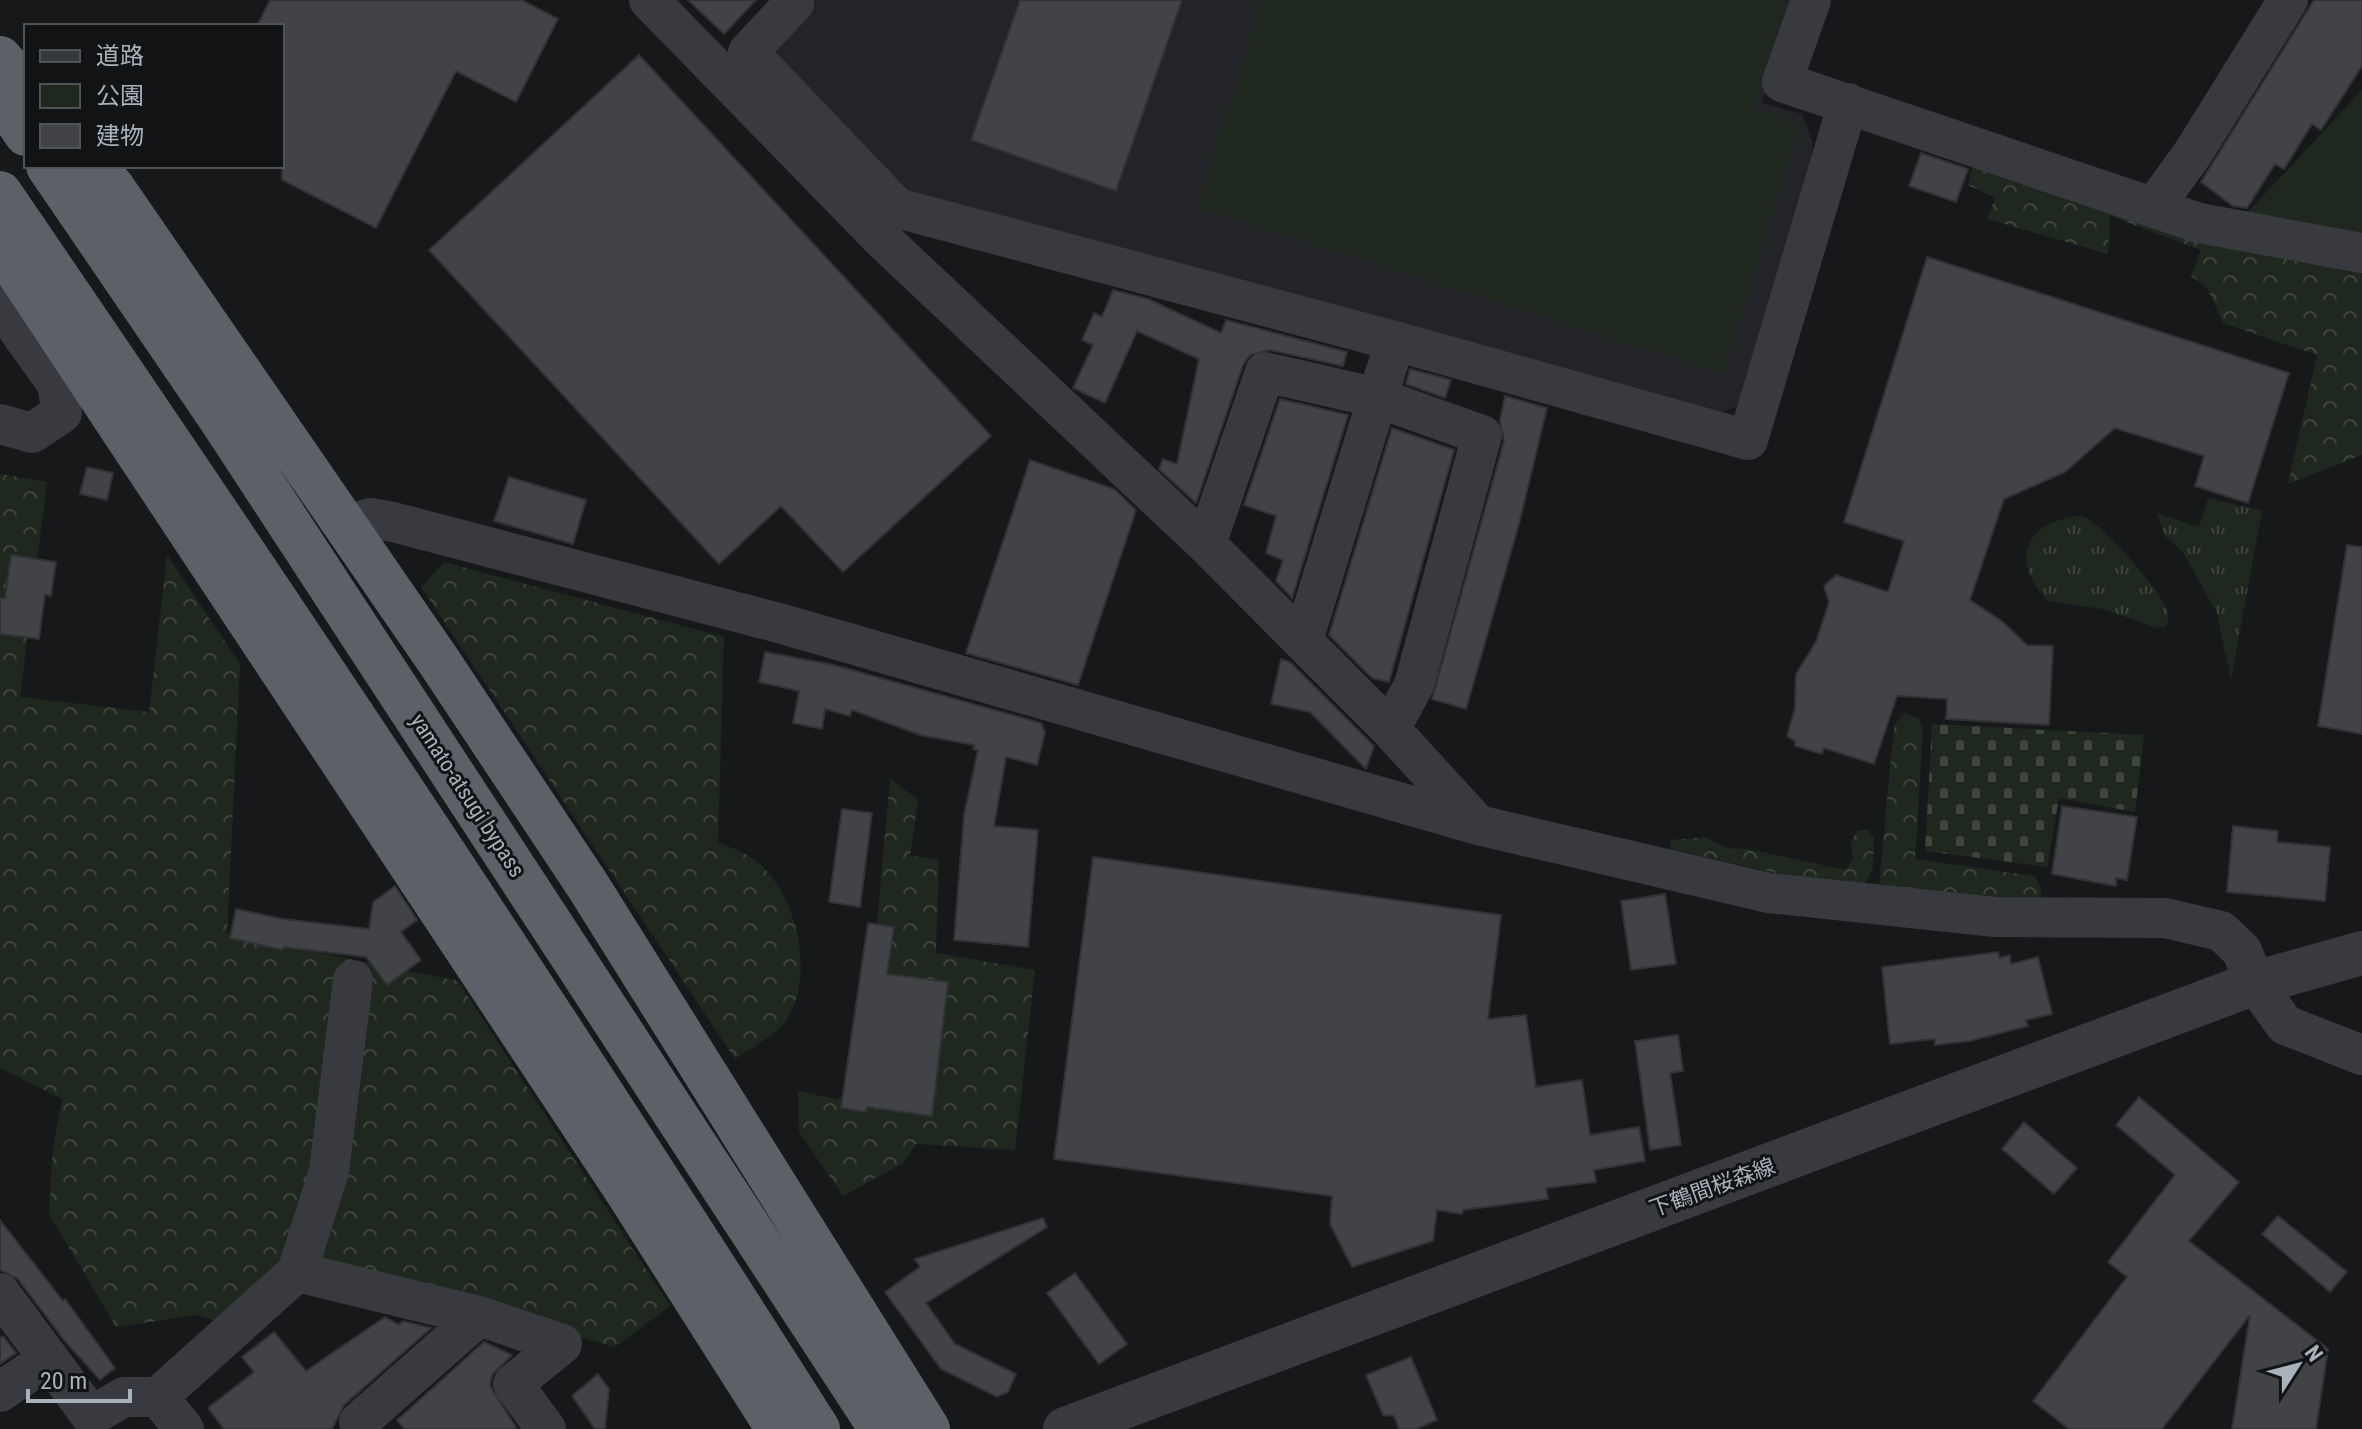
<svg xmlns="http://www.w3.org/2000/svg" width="2362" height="1429" font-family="'Roboto Condensed','Noto Sans JP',sans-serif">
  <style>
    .built { fill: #232427 }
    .grass { fill: url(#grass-tufts) }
    .forest { fill: url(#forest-crowns) }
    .cemetery { fill: url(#cemetery-stones) }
    .green { fill: #1f281f }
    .building { fill: #414347; stroke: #313236; stroke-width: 2 }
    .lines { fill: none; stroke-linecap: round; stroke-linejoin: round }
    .minor { stroke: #383a3f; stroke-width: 40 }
    .tertiary { stroke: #383a3f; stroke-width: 44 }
    .trunk { stroke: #5b6167; stroke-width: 44 }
    .labels { text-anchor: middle; stroke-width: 6; stroke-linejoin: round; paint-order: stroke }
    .street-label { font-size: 22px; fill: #a8b2ba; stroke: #121315 }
  </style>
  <defs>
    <pattern id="grass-tufts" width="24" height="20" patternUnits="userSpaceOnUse" patternTransform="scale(2)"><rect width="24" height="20" fill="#1f281f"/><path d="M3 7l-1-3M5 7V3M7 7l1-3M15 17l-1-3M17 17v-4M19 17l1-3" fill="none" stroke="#3d453d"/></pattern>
    <pattern id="forest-crowns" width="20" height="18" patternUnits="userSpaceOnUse" patternTransform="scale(2)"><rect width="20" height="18" fill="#1f281f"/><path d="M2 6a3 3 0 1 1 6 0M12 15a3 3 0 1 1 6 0" fill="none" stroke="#3d453d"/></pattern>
    <pattern id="cemetery-stones" width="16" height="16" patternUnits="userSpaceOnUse" patternTransform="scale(2)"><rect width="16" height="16" fill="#1f281f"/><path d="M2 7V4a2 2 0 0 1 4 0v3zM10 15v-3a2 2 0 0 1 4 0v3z" fill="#3d453d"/></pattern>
  </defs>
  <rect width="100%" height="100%" fill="#17181a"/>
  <path class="built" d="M809,0H1797L1762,103L1802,114L1813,143L1804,201L1741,405L1720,413L902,194L775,60L774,42Z"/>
  <path class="grass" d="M2208,498L2262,511L2231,680L2217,613L2183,552L2165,536L2157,513L2199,527Z
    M2083,516C2104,525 2157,587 2167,609C2170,616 2168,621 2165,627L2157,628L2103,609L2048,601C2007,559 2027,519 2083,516Z"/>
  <path class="forest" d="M1974,159L2362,262V455L2288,484L2317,355L2223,323L2207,288L2191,276L2201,250L2110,216L2108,254L1987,219L1995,198L1968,185Z
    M0,474L47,482L20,697L149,712L167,555L240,664L227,934L458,981L670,1306L615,1347L321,1264L238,1328L197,1315L116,1327L49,1214L53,1148L62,1099L0,1068Z
    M444,562L724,637L718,842C729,847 742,851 752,858C797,890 817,976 785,1022C775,1036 750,1048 735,1059L421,587Z
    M1905,713L1919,718L1923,730L1915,859L2034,876L2041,887V899L2026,904L1879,886L1894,725Z
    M890,778L918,800L910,856L939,859L936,953L1035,970L1015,1150L916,1144L903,1163L843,1196L799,1132L798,1091L836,1099L862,1089Z
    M1867,829L1874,838L1873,868L1864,886L1793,877L1670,849L1671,840L1704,837L1727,848L1748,849L1845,870L1853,860L1851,842L1857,831Z"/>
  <path class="cemetery" d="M1932,724L2144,735L2135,812L2059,798L2047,867L1925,851Z"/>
  <path class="green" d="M1262,0H1786L1752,109L1800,124L1722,373L1197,207Z
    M2362,90V236L2244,216Z"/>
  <path class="building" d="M270,0H522L558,19L516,102L456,71L376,228L282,180V26H257Z
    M688,0H756L724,34Z
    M1020,0H1182L1116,191L971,140Z
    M2314,0H2362V66L2321,130L2312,124L2284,169L2275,164L2247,208L2233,206L2201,182Z
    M639,55L991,436L843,572L781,506L719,564L429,250Z
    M1921,153L1968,169L1956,202L1909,186Z
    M1927,257L2289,373L2248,503L2195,486L2204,456L2115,428L2065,472L2004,499L1970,600L2003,622L2027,645L2053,646L2049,725L1946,719L1947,699L1897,696L1874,764L1824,748L1822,754L1795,746V741L1787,736L1795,708L1796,674L1816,642L1829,602L1824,586L1836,575L1888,592L1904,541L1844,522Z
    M1113,290L1148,299L1221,333L1226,320L1347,352L1343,366L1270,350L1250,355L1243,365L1196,503L1159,469L1163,459L1177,464L1199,359L1137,331L1105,403L1073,388L1093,345L1082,340L1094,313L1102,317Z
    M1410,369L1451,380L1445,398L1406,384Z
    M1505,396L1547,408L1519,524L1466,709L1432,699L1504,441L1500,421Z
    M1280,399L1348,415L1292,598L1276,581L1283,560L1266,553L1276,516L1244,505Z
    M1392,428L1454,450L1389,682L1372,678L1329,635Z
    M1030,460L1114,489L1136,510L1078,685L966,653Z
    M87,467L113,473L107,500L80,494Z
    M509,477L586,500L573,544L494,521Z
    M2347,545L2362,547V734L2318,726Z
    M11,555L56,562L51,596L45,595L39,639L0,634V598H5Z
    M765,652L834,665L1041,723L1045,732L1037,765L1006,757L994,826L1038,830L1028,947L954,940L964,815L978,750L973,749L974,745L920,735L852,710L850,716L825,709L822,729L793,723L799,691L759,682Z
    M1281,659L1290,662L1374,746L1366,769L1310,712L1271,704Z
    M2062,806L2137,817L2127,880L2116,878V886L2052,874Z
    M842,809L872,813L860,907L829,902Z
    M2233,826L2278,831L2277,842L2330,847L2325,901L2227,892Z
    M1093,857L1501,915L1488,1019L1526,1015L1536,1087L1582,1080L1590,1135L1639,1127L1645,1161L1594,1170L1596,1182L1546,1188L1548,1199L1463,1210L1462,1214L1437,1210L1433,1241L1352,1267L1330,1224L1332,1196L1054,1159Z
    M395,886L417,920L401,932L421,960L387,985L366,957L284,947L283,950L230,938L236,909L283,919L369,929L373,902Z
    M1665,894L1676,964L1631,970L1621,901Z
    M868,923L894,927L887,974L948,982L932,1116L867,1107L866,1112L841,1108Z
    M1998,952L2000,958L2010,955L2011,964L2038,957L2052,1014L2026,1020L2028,1026L1970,1041L1935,1045V1039L1890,1044L1882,967Z
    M1678,1035L1683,1071L1670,1073L1681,1145L1650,1150L1635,1041Z
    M2139,1097L2239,1182L2189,1241L2328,1349L2316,1429H2232L2250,1315L2162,1429H2069L2033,1401L2127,1277L2108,1262L2175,1175L2116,1125Z
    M2024,1122L2077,1168L2054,1194L2002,1149Z
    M2278,1216L2347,1272L2330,1292L2262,1234Z
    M1043,1218L1047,1227L926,1303L955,1344L1016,1374L1008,1392L997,1397L941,1369L885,1292L920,1267L915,1259Z
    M0,1220L63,1301L65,1299L115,1368L100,1380L64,1340L18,1279L0,1270Z
    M1075,1273L1127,1344L1099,1364L1047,1293Z
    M385,1317L399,1325L403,1321L431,1328L344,1405L332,1429H224L208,1408L254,1372L242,1357L274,1332L306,1371Z
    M3,1336L16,1353L0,1364V1338Z
    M484,1342L512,1355L492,1375L490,1386L517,1429H404L397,1420Z
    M1411,1357L1437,1420L1416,1429H1399L1394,1416L1383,1415L1366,1375Z
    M598,1374L609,1389L605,1429H595L572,1396Z"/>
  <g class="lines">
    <path class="minor" d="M649,0L883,240L1206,544L1390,729L1478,825
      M792,0L794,3L748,52L897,208L1395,341L1748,440L1848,103
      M1811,0L1782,82L2199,223L2362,253
      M2154,207L2193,153L2288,0
      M0,304L57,384L62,413L32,433L0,424
      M347,526L370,518L393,522L779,623L1478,825L1769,893L1995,917L2165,918L2221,931L2242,951L2255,983L2285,1025L2362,1055
      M1206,544L1265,372L1378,398L1482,435L1414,685L1390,729
      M1303,641L1395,341
      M297,1272L479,1316L562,1344L513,1384L546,1429
      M0,1293L91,1416L124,1397H158L184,1429
      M0,1392L47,1360
      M158,1397L297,1272L329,1171L353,980
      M359,1422L479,1316"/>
    <path class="tertiary" d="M1065,1429L2255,983L2362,953"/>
    <path class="trunk" d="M0,58L26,88
      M0,96L26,134
      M48,166L220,418L881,1429
      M94,166L113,188L440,663L588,886L928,1429
      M0,193C279,601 553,1012 818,1429
      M0,245L626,1190L778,1429"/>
  </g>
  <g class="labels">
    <g class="street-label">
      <text transform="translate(468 795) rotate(57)" y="8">yamato-atsugi bypass</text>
      <text transform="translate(1712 1187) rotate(-20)" y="8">下鶴間桜森線</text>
    </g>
  </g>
  <rect x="24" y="24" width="260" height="144" fill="#121315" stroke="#4e5357" stroke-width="2"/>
  <rect x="40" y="50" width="40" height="12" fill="#383a3f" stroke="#4e5357" stroke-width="2"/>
  <text x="96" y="64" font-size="24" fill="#a8b2ba">道路</text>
  <rect x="40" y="84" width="40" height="24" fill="#1f281f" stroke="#4e5357" stroke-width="2"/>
  <text x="96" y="104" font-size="24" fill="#a8b2ba">公園</text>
  <rect x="40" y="124" width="40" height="24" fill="#414347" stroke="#4e5357" stroke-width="2"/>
  <text x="96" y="144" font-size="24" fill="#a8b2ba">建物</text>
  <g transform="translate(2298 1365) rotate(54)" stroke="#121315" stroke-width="6" paint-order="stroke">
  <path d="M0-6L14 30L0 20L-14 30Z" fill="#a8b2ba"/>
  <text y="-12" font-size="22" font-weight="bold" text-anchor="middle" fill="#a8b2ba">N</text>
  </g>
  <path d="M28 1389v12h102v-12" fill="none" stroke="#a8b2ba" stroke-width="4"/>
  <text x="40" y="1389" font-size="24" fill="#a8b2ba" stroke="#121315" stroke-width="6" paint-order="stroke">20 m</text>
</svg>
